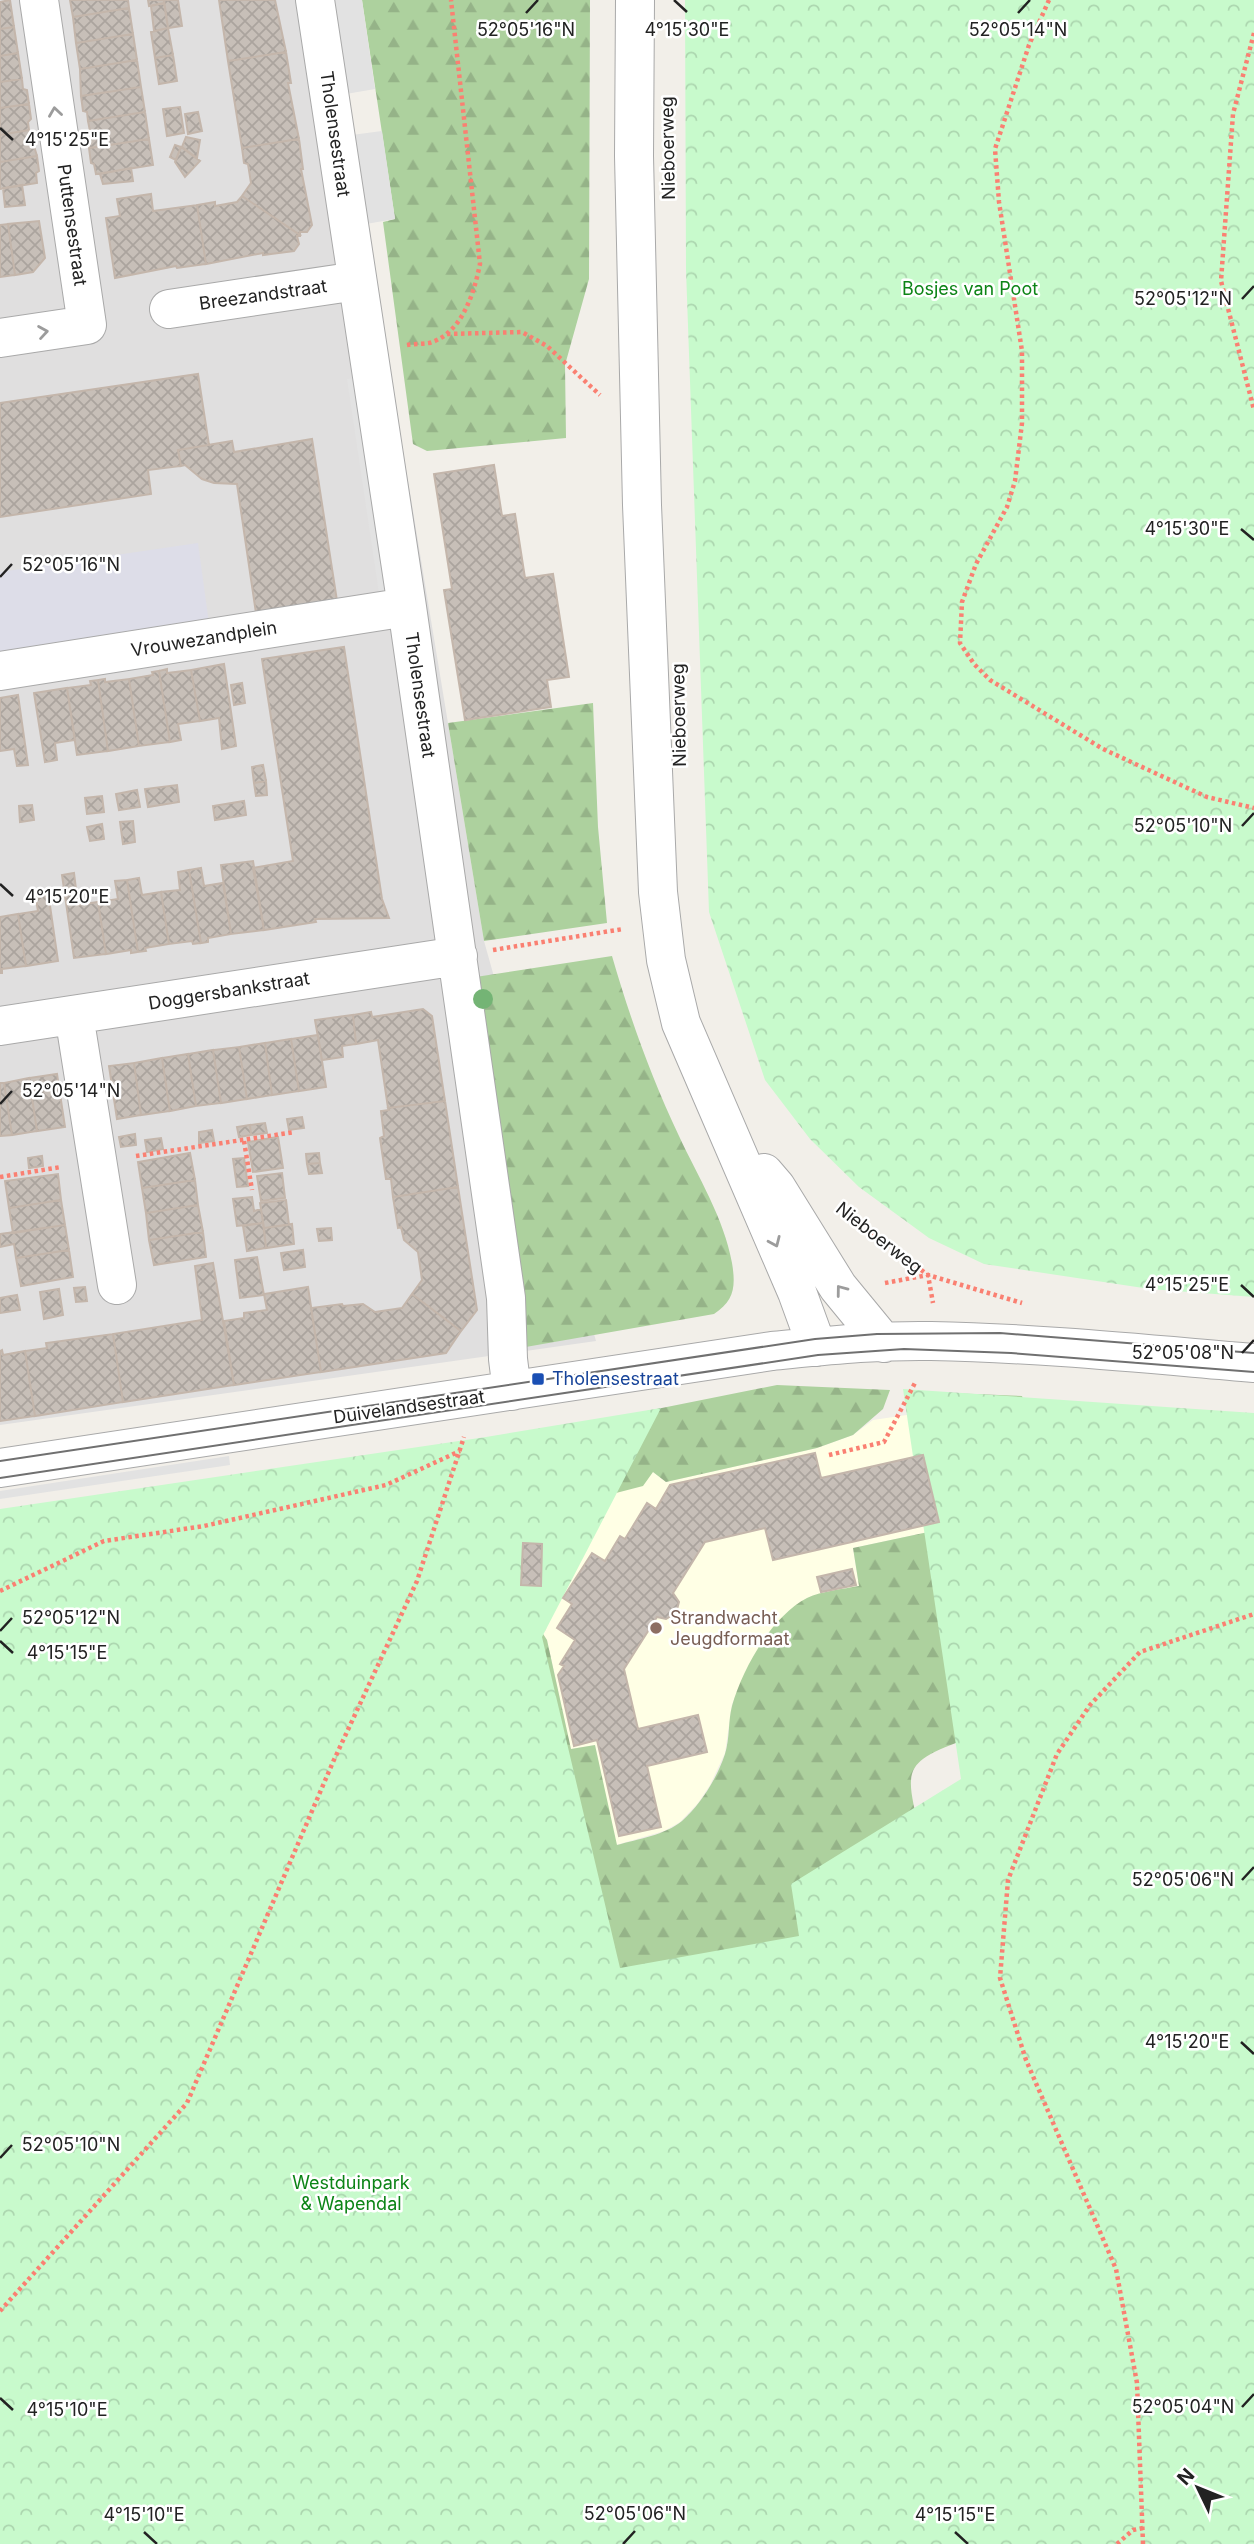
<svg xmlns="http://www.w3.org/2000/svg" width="1254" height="2544" font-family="Inter,sans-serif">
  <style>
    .residential { fill: #e0dfdf }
    .education { fill: #ffffe5 }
    .forest { fill: url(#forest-firs) }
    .park { fill: url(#park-crowns) }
    .parking { fill: #e2e2e2 }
    .plaza { fill: #dddde8 }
    .building { fill: url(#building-cross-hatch); stroke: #c4b6ab; stroke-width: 2 }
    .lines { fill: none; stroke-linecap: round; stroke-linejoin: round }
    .minor-casing { stroke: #a9a9a9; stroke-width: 40 }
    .path { stroke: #fa8072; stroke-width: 4.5; stroke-dasharray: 3.5 3.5; stroke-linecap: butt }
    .minor { stroke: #fff; stroke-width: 38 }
    .tram { stroke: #707070; stroke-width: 2 }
    .tree { fill: #74b475 }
    .oneway { stroke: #9c9c9c }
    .ticks { fill: none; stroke: #222; stroke-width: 2.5 }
    .transit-dot { fill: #1a4fb4; stroke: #fff; stroke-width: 2.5 }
    .education-dot { fill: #8d6e63; stroke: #fff; stroke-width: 2.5 }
    .labels { text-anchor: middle; stroke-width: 5; stroke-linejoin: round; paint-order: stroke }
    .street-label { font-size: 18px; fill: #222; stroke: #fff }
    .park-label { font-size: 18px; fill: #0c8416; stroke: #fff }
    .transit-label { font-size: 18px; fill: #164399; stroke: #fff; text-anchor: start }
    .education-label { font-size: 18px; fill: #785e54; stroke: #fff; text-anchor: start }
    .ticks-label { font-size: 18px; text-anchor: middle; fill: #222; stroke: #fff; stroke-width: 5; stroke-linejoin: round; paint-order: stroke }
  </style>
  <defs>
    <pattern id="forest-firs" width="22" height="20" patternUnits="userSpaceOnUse" patternTransform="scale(1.75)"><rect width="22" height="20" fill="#add19e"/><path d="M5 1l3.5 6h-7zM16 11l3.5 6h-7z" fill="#95b388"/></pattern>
    <pattern id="park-crowns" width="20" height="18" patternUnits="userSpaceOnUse" patternTransform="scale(1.75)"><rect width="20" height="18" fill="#c8facc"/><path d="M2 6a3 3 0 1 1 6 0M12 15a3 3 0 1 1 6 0" fill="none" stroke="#acd6af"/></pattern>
    <pattern id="building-cross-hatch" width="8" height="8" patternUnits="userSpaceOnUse" patternTransform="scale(1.75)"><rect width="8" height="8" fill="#c7bfb8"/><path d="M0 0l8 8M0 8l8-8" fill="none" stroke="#aba49e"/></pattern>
  </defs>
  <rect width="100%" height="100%" fill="#f2efe9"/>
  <path class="residential" d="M0,0H332L372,263L484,941L596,1341L0,1425Z"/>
  <path class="education" d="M927,1412L947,1528L853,1548L859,1586L809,1597L743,1679L732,1704L725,1753L710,1785L698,1803L680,1822L664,1831L616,1845L595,1745L571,1749L547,1640L514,1589L589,1500L653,1472L666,1482L817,1448L853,1435L873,1420Z"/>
  <path class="forest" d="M362,0H590L589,279L565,365L566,438L427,451L413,444L383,222L395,219Z
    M593,703L598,827L607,923L484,941L448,723Z
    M612,956C630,1018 651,1077 679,1136C698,1177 724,1218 732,1263C736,1287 734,1301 714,1314L520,1348L469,978Z
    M777,1385L890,1390L883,1409L853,1435L817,1448L666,1482L653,1472L643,1486L589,1500L514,1589L547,1640L571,1749L595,1745L617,1845C638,1839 665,1835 682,1821C701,1804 717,1778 725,1754C730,1738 728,1721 732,1706C742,1669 772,1616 807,1598C822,1591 843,1589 859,1586L853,1548L947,1528L924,1392L1022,1396L1028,1415L964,1740C900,1763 906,1771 920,1833L676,2129L433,1578L572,1426Z"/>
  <path class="park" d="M685,0H1254V1297L1150,1289L984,1264L929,1238L859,1187L810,1139L765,1080L709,912L686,270Z
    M903,1389L1254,1413V2544H0V1509L486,1437L661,1408L542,1637L620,1968L799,1936L791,1884L961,1779Z"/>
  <path class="parking" d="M332,0H362L375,89L346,94Z
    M382,131L395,219L366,224L352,135Z
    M357,378L388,591L379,593L347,379Z
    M229,1456L230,1465L0,1499V1491Z"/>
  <path class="plaza" d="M198,543L211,638L0,672V572Z"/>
  <path class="building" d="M10,0L14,27L0,29V2Z
    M70,0H128L129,8L73,17Z
    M148,0H164V3L149,6Z
    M164,0H178L182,26L168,28Z
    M219,0H275L286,52L228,61Z
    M164,3L168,28L154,31L151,6Z
    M129,8L133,34L76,43L73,17Z
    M14,27L18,53L0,56V29Z
    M168,28L173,55L155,58L151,32Z
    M133,34L137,60L80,69L76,43Z
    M286,52L291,83H288L299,139L242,148L228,61Z
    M18,53L22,79L0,82V56Z
    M173,55L177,81L159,84L155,58Z
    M137,60L141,87L81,96L80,69Z
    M22,79L23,89L27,90L29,104L0,108V82Z
    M141,87L145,112L88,121L87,112L83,111L81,96Z
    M29,104L31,119L28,122L29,130L0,135V108Z
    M180,107L184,133L167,136L163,109Z
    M145,112L149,139L89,148L86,133L90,131L88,121Z
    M198,112L202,131L188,134L185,114Z
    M29,130L37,156L0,162V135Z
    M186,137L200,140L197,158L182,147Z
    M149,139L153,165L96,174L94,164L91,163L89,148Z
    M299,139L303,169H301L312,225L307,232H300V235L242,196L251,183L248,164L244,163L242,148Z
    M175,145L181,147L176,160L170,157Z
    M181,147L200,161L185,177L175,162Z
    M37,156L39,171L36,173L37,183L0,189V162Z
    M131,168L133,181L103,184L100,174Z
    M22,185L25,205L5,207L3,188Z
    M151,194L153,211L197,205L206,264L177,268L176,266L115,278L106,218L120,216L117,199Z
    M242,196L300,235L297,236L299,244L294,251L263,255V253L206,264L197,205L215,202V206L237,202Z
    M39,221L45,258L33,272L15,275L8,224Z
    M8,224L15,275L0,277V225Z
    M198,374L209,445L178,450L181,466L148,470L151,494L0,517V403Z
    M312,439L337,601L256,613L237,484L214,483L202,479L185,465L181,466L178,450L232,441L234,452Z
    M494,465L502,516L515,514L525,578L553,574L569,677L547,680L551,707L465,720L444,590L452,589L434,474Z
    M344,647L382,899L389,918L315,919L316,922L264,930L253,868L293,861L262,659Z
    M224,664L236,746L222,749L219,718L200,721L191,670Z
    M167,669V673L191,670L200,721L178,724L181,740L170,742L159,671Z
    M159,671L170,742L139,746L129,679L153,675L152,672Z
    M105,679V682L129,679L139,746L108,751L98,680Z
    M98,680L108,751L77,755L67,688L91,685L90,681Z
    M242,683L245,703L234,705L231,685Z
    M67,688L75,740L55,743L57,760L45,762L34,693Z
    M18,695L28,765L17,766L14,749L0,751V698Z
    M263,765L266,781L254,783L252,767Z
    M266,781L267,795L256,796L254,783Z
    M177,785L179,802L148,807L145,789Z
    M137,790L140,807L119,810L116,794Z
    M102,796L104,812L87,814L85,798Z
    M244,801L246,815L215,820L213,806Z
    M32,805L34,820L20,822L19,806Z
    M133,821L135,842L123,844L120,822Z
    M102,824L104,839L90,841L87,827Z
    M253,861L264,930L231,934L221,865Z
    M201,868L204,886L223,883L231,934L208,938V942L201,943L189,870Z
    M189,870L201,943L193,944L192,941L169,944L161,892L180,890L178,872Z
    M74,873L78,905L98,902L106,954L74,958L62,875Z
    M139,878L142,895L161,892L169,944L145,948L146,951L138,952L127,880Z
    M127,880L138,952L131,953V950L106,954L98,902L118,899L115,881Z
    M48,892L58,961L26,966L18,914L38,911L35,894Z
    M18,914L26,966L2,969V973H0V917Z
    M423,1009L432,1016L445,1101L388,1108L378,1040L356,1044L353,1015L371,1012L372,1017Z
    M353,1015L356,1044L342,1046L343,1057L322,1060L315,1020Z
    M318,1035L326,1087L299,1091L291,1039Z
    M291,1039L299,1091L272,1095L265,1043Z
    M265,1043L272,1095L247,1099L239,1047Z
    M239,1047L247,1099L221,1103L213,1050Z
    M213,1050L221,1103L196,1106L188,1054Z
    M188,1054L196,1106L170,1111L162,1058Z
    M162,1058L170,1111L141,1115L134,1063Z
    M134,1063L141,1115L117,1119L109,1066Z
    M57,1074L65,1127L37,1131L29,1078Z
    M29,1078L37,1131L12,1135L4,1083Z
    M0,1083H4L12,1135L0,1136Z
    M445,1101L458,1187L393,1197L391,1179H386L380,1138L384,1136L381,1111L389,1110L388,1108Z
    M302,1117L304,1128L289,1130L287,1119Z
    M265,1123L267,1133L251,1135L250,1125Z
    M250,1125L251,1135L239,1137L237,1127Z
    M212,1130L214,1141L199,1143V1132Z
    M135,1134L136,1145L121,1147L119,1137Z
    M278,1137L283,1168L253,1172L248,1142Z
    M161,1138L163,1149L147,1152L145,1140Z
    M190,1153L195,1180L142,1188L138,1162Z
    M319,1153L320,1163L307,1164L306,1154Z
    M42,1156L43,1166L29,1168L28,1158Z
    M244,1158L248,1186L237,1187L233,1159Z
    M320,1163L322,1173L309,1174L307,1164Z
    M282,1173L285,1198L261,1201L257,1176Z
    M58,1174L61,1200L9,1208L5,1181Z
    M195,1180L198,1205L146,1213L142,1188Z
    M458,1187L477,1310L461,1331L412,1294L422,1280L418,1252L404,1240L401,1227L398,1228L393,1197Z
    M252,1197L254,1211L261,1209L263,1223L237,1226L233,1199Z
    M61,1200L65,1225L13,1233L9,1208Z
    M286,1200L289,1225L264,1228L260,1203Z
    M198,1205L203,1232L149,1240L146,1213Z
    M263,1223L266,1248L247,1251L243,1226Z
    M292,1224L294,1244L266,1248L264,1228Z
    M65,1225L69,1250L16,1258L14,1244L0,1247V1234Z
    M331,1228L332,1240L319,1241L317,1229Z
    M203,1232L206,1257L154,1265L149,1240Z
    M69,1250L73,1277L21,1286L16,1258Z
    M303,1250L305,1267L284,1270L281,1253Z
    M257,1257L264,1295L240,1298L235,1260Z
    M213,1263L234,1385L123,1402L113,1334L202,1320L195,1266Z
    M85,1287L87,1301L76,1302L74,1288Z
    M308,1287L321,1372L234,1385L224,1321L244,1318V1313L267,1310L264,1294Z
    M59,1289L63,1315L44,1319L40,1292Z
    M412,1294L461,1331L446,1353L321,1372L311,1308L342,1304L343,1306L363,1304L375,1312L402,1308Z
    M17,1295L20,1310L0,1313V1298Z
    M113,1334L123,1402L35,1416L25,1351L47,1348L46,1343Z
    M2,1350L3,1355L25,1351L35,1416L0,1421V1351Z
    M815,1453L821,1478L923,1455L939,1522L773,1560L765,1528L705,1542L673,1593L679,1602L676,1613L666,1619L657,1617L624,1669L638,1729L698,1715L707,1752L647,1766L661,1827L619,1836L597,1740L574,1746L558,1675L564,1666L560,1664L575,1640L557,1628L572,1604L563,1598L592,1553L605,1561L620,1536L625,1539L647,1503L656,1509L670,1485Z
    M523,1543L542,1544L541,1586L521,1585Z
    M852,1569L856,1585L821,1592L817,1577Z"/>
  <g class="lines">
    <defs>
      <path id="minor" d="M315,0L407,607L506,1298L508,1359L512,1391
        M635,0L634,156L642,505L658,892L666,960L681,1023L797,1292L817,1347
        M169,309L357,281
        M0,338L87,325L39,0
        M0,671L407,607
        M74,1015L117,1285
        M0,1026L458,956
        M764,1173L776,1187L838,1287L884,1343
        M0,1468L772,1351C824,1346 878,1340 931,1341C1039,1343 1146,1354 1254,1363"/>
    </defs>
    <use href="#minor" class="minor-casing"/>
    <path class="path" d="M1049,0L1029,45L995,149L999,202L1022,351V423L1015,481L1007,507L976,564L962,602L960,643L974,664L990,680L1103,749L1207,797L1254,808
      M1254,33L1233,114L1221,281L1254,410
      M447,334L522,332L547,346L600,395
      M407,345C414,344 422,344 429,343C462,334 474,293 480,264L451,0
      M493,950L623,929
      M244,1141L252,1190
      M136,1156L295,1132
      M0,1177L61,1167
      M837,1207L928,1275L933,1303
      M885,1283L928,1275L1022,1303
      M829,1455L884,1442L916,1381
      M0,1591L104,1541L204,1526L386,1485L460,1451
      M0,2311L187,2103L333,1762L417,1581L464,1437
      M1117,2544L1133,2530L1143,2528
      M1143,2544L1137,2383L1116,2269L1026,2060L1000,1978L1008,1880L1057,1754L1090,1705L1140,1652L1254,1614"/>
    <use href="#minor" class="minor"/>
    <path class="tram" d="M0,1461L815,1339L877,1334L1000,1333L1254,1353
      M0,1478L818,1355L904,1349L1011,1353L1254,1372"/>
  </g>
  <circle class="tree" cx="483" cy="999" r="10"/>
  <defs><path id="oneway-chevron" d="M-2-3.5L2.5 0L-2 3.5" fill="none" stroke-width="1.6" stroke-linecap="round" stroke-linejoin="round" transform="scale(1.75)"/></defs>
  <g class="oneway">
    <use href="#oneway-chevron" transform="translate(55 112) rotate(-98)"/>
    <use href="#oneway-chevron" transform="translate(43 332) rotate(-9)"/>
    <use href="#oneway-chevron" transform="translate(775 1242) rotate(66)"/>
    <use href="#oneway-chevron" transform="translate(841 1290) rotate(-127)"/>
  </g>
  <path class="ticks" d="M674,0L687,12M526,13L538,0M1018,13L1030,0M0,128L13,140M1242,299L1254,286M1241,529L1254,540M0,577L12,564M1242,826L1254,813M0,884L13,896M0,1104L12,1091M1241,1285L1254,1297M1242,1353L1254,1340M0,1631L12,1618M0,1641L13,1653M1242,1880L1254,1867M1241,2042L1254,2054M0,2158L12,2145M0,2398L13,2410M1242,2407L1254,2394M144,2532L157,2544M955,2532L968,2544M623,2544L635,2531"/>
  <rect class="transit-dot" x="531" y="1372" width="14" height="14" rx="3.5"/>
  <circle class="education-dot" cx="656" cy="1628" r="7"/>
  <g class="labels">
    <g class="street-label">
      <text transform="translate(335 134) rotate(82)" y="6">Tholensestraat</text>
      <text transform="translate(668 148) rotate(-91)" y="6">Nieboerweg</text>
      <text transform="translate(72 225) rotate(82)" y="6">Puttensestraat</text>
      <text transform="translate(263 295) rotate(-8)" y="6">Breezandstraat</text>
      <text transform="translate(204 639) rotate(-9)" y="6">Vrouwezandplein</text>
      <text transform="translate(420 695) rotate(82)" y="6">Tholensestraat</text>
      <text transform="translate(679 715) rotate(-91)" y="6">Nieboerweg</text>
      <text transform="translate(229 991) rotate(-9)" y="6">Doggersbankstraat</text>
      <text transform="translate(879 1238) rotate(38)" y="6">Nieboerweg</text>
      <text transform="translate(409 1407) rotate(-8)" y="6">Duivelandsestraat</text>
    </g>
    <g class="park-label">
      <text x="970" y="295">Bosjes van Poot</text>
      <text x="351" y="2189">Westduinpark<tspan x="351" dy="21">&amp; Wapendal</tspan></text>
    </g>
    <g class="transit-label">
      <text x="552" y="1385">Tholensestraat</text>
    </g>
    <g class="education-label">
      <text x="670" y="1624">Strandwacht<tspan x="670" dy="21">Jeugdformaat</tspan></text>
    </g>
  </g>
  <g class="ticks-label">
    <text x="687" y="36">4°15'30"E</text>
    <text x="526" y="36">52°05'16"N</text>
    <text x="1018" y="36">52°05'14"N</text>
    <text x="67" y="146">4°15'25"E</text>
    <text x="1183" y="305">52°05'12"N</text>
    <text x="1187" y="535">4°15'30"E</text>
    <text x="71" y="571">52°05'16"N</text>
    <text x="1183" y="832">52°05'10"N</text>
    <text x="67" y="903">4°15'20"E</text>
    <text x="71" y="1097">52°05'14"N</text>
    <text x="1187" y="1291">4°15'25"E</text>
    <text x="1183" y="1359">52°05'08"N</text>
    <text x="71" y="1624">52°05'12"N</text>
    <text x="67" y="1659">4°15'15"E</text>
    <text x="1183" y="1886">52°05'06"N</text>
    <text x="1187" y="2048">4°15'20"E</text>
    <text x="71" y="2151">52°05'10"N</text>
    <text x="1183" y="2413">52°05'04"N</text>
    <text x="67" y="2416">4°15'10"E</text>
    <text x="635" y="2520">52°05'06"N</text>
    <text x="144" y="2521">4°15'10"E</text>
    <text x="955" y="2521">4°15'15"E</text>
  </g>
  <g transform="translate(1198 2488) rotate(313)" stroke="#ffffff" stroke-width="5" paint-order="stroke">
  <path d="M0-5L12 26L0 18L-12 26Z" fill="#222222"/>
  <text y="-10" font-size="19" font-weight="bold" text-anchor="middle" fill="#222222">N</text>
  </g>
</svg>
